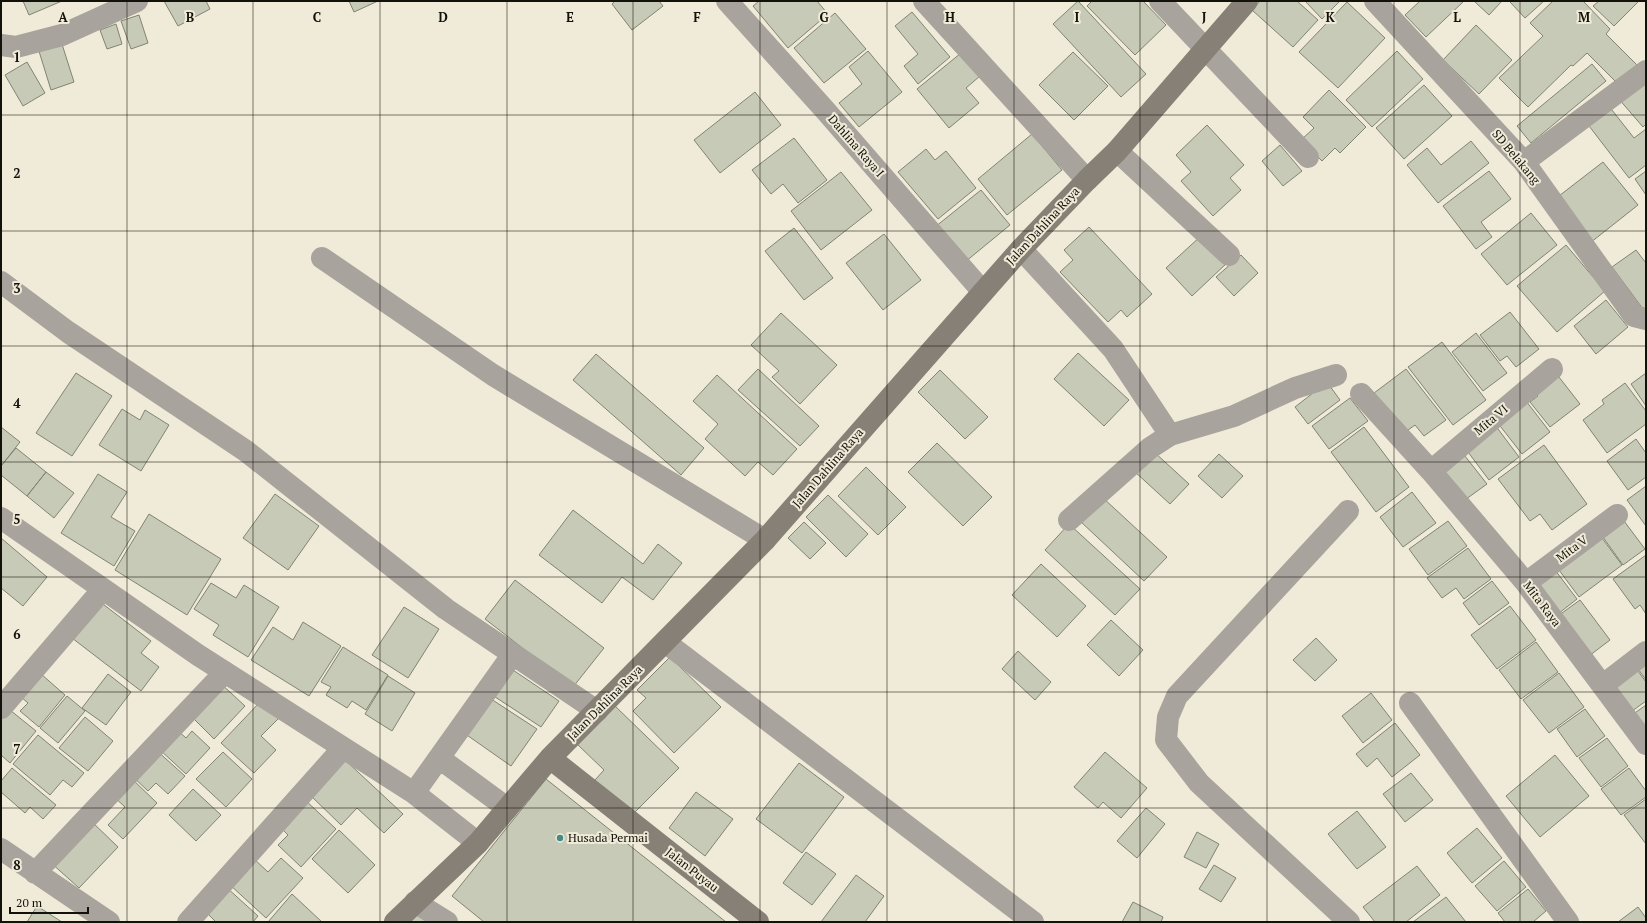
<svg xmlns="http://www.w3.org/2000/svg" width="1647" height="923" font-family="'PT Serif',serif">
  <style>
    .building { fill: #c7cab7; stroke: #818472 }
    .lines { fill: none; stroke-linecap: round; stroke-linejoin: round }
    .street { stroke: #a8a39c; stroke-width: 22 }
    .secondary { stroke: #878076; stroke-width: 22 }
    .grid { fill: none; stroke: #12110a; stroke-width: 1; stroke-opacity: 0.55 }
    .poi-dot { fill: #448b85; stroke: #f0ebd8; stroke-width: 1.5 }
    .labels { text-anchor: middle; stroke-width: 4; stroke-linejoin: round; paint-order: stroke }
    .street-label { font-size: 12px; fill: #12110a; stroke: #f0ebd8 }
    .poi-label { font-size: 12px; fill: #12110a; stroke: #f0ebd8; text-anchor: start }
    .grid-label { font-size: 13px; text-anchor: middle; font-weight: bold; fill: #12110a; stroke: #f0ebd8; stroke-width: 4; stroke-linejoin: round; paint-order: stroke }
  </style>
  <rect width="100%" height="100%" fill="#f0ebd8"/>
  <path class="building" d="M23,1H62L29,15Z
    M164,1H206L210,9L178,26Z
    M349,1H378L354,12Z
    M615,1H659L663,6L632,30L612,4Z
    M759,1H817L828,14L788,48L753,6Z
    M1078,1L1146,74L1121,97L1053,24Z
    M1092,1H1143L1166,25L1135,55L1087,6Z
    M1260,1H1297L1318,20L1293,47L1252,10Z
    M1305,1H1340L1322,19Z
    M1420,1H1461L1463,2L1426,37L1405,15Z
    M1474,1H1502L1489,15Z
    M1511,1H1544L1525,18L1510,2Z
    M1553,1H1583L1610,29L1606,34L1637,65L1618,84L1587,53L1573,66L1571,65L1528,107L1499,78L1543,36L1530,23Z
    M1599,1H1639L1614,26L1593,6Z
    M1347,2L1385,38L1338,88L1299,52Z
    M912,12L950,57L918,84L904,66L918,54L895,26Z
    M835,13L866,49L824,83L794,48Z
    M139,15L148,43L131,49L121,21Z
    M116,24L122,44L107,49L100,30Z
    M1476,25L1512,60L1479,94L1443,60Z
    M61,41L74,82L51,90L38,48Z
    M868,51L902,92L859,127L839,103L862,84L849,67Z
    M1397,51L1423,79L1372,127L1346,100Z
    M1073,52L1108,86L1074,120L1039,85Z
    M961,53L980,76L966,88L979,103L949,128L917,89Z
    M27,62L45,93L23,106L5,75Z
    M1592,64L1606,81L1531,143L1517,126Z
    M1646,82V124L1643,127L1618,98Z
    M1424,85L1452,116L1404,159L1376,128Z
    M1329,90L1366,127L1340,153L1335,148L1322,161L1301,140L1314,128L1303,117Z
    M755,92L781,125L720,173L694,140Z
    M1608,105L1634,138L1646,129V165L1629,178L1586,122Z
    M1207,125L1244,165L1230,178L1241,190L1213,216L1181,181L1191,172L1176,155Z
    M1032,134L1062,170L1007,215L978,179Z
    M794,138L827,180L798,203L783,184L771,194L752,170Z
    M1471,141L1489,163L1438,203L1407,165L1427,148L1441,165Z
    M1280,145L1302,171L1283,186L1262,161Z
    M926,149L935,160L946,151L976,188L938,219L898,172Z
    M1603,162L1638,205L1590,243L1555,199Z
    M1489,171L1511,199L1481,222L1492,237L1476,249L1443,206Z
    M1646,171V195L1635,179Z
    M841,172L872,210L821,250L791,211Z
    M981,190L1010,225L965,262L935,227Z
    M1531,213L1557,245L1507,285L1481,254Z
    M1089,227L1152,294L1127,317L1121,310L1108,322L1060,272L1073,260L1064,250Z
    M794,228L833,278L804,300L765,251Z
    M884,234L921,280L883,310L846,263Z
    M1202,235L1228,262L1192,296L1166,268Z
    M1566,245L1605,291L1557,332L1517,286Z
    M1636,250L1646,263V313L1612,267Z
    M1241,255L1258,273L1234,296L1216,277Z
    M1606,300L1628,327L1596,354L1574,326Z
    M1510,312L1539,349L1516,367L1507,356L1500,361L1480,335Z
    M781,313L837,365L800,404L772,377L779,371L751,345Z
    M1476,333L1507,373L1483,391L1452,352Z
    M1442,342L1486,400L1453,425L1408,367Z
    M1078,353L1129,400L1104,426L1054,379Z
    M596,354L704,448L681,475L573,380Z
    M758,369L819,426L800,446L738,390Z
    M1406,369L1446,420L1424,436L1415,425L1404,433L1374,393Z
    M940,370L988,417L965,439L918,392Z
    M1555,372L1580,404L1550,427L1530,402L1538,396L1532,389Z
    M76,373L112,396L72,456L36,433Z
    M1646,373V406L1631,384Z
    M717,375L797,449L773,475L758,462L745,476L705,439L718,424L693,401Z
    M1327,382L1340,400L1308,424L1295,407Z
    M1625,383L1646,411V424L1607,453L1583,420L1604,404L1602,400Z
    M1350,398L1368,421L1329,449L1312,426Z
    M1526,401L1550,432L1522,454L1497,422Z
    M122,409L140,420L145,410L169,425L141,471L99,445Z
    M1495,425L1519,457L1489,480L1465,448Z
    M1,427L20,442L1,466Z
    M1364,427L1409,487L1376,512L1331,452Z
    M1636,439L1646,453V477L1628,490L1607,461Z
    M937,443L992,497L963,526L908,472Z
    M1544,445L1587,504L1552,530L1540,514L1530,521L1498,479Z
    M16,448L46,472L27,496L1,475V466Z
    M1153,451L1189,484L1170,504L1134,471Z
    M1461,451L1487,484L1462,502L1437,470Z
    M1219,454L1243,476L1222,498L1198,476Z
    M866,467L906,507L878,535L838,496Z
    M46,472L74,493L54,518L27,496Z
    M98,474L127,492L111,517L135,531L114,566L61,533Z
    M1646,486V526L1627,500Z
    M1412,492L1436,523L1403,547L1380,517Z
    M275,494L319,526L288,570L243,538Z
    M828,495L868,534L846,557L806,517Z
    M1102,497L1167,557L1144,581L1080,521Z
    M573,510L643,564L658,544L682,563L653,600L622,577L602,603L539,555Z
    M149,514L221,559L187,615L115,570Z
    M1621,517L1645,549L1623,565L1600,533Z
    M1448,521L1467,546L1428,575L1409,549Z
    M804,522L826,543L810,559L788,538Z
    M1069,524L1140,589L1115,615L1045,550Z
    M1599,534L1622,565L1579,597L1556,566Z
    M1,538L47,577L23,606L1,588Z
    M1468,548L1491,579L1464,599L1456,588L1442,598L1427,578Z
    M1646,555V614L1640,605L1635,609L1613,579Z
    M1041,564L1086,606L1057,637L1012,595Z
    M1555,570L1577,599L1554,617L1532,587Z
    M515,580L604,648L573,687L485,619Z
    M1492,581L1509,603L1479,625L1463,603Z
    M211,583L236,598L244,585L279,607L248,657L213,635L219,625L194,609Z
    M1580,600L1610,640L1585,659L1555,618Z
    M99,601L151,641L141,653L159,667L141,691L72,638Z
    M1510,606L1536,640L1497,669L1471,635Z
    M404,607L439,629L408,678L372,655Z
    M1111,620L1143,650L1119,676L1087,645Z
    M303,622L341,646L309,696L251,660L273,627L293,640Z
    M1316,638L1337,660L1315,681L1293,660Z
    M1536,642L1558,672L1521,699L1499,670Z
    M343,647L388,675L366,710L352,701L347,708L326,695L331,687L321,682Z
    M1018,651L1051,682L1035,700L1002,669Z
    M670,657L721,707L674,753L633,711L646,698L637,690Z
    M1646,659V680L1636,666Z
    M507,666L559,701L541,727L489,693Z
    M1635,667L1646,682V701L1628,714L1607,687Z
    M1559,673L1584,707L1549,733L1523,700Z
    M41,674L65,695L39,727L20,711L28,703L21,697Z
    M108,674L131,692L106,725L82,708Z
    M388,676L415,693L392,731L365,714Z
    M218,681L245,706L214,739L188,713Z
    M1371,693L1392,720L1363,743L1342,716Z
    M67,696L85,711L58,743L40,728Z
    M488,697L537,729L511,766L464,733Z
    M261,701L279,718L261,736L276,750L254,773L221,743Z
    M1646,705V734L1632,715Z
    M5,706L36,731L10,763L1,755V712Z
    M615,706L679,768L631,816L595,780L604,770L577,744Z
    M1585,709L1605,736L1577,757L1557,729Z
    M85,717L113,741L88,771L59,748Z
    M1395,723L1420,755L1392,777L1377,758L1367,767L1356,754Z
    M176,729L186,738L192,731L210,748L186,774L158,748Z
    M38,735L84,773L72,787L63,780L50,795L13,764Z
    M1607,738L1628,766L1601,787L1579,758Z
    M155,749L185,776L168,794L156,783L148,791L131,775Z
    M223,752L252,779L226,807L196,779Z
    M1105,752L1147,788L1121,818L1103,802L1098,808L1074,787Z
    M1555,755L1589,796L1540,837L1506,796Z
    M343,758L403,814L384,833L357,808L341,825L309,794Z
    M799,763L844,797L802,853L756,819Z
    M12,768L56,805L43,819L30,807L25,813L1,792V781Z
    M1629,768L1646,791V797L1621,815L1601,789Z
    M1411,773L1433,800L1405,822L1383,794Z
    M129,776L157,803L123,839L108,825L125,807L112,795Z
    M546,779L726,922H484L452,896Z
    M193,789L221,815L196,841L169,815Z
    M696,792L733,819L705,856L669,828Z
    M304,799L336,829L301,867L278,845L288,835L278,825Z
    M1646,799V844L1624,815Z
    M1146,808L1165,824L1137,858L1117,841Z
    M1357,811L1386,847L1357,869L1328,834Z
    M90,820L118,847L79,888L50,862Z
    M1477,828L1502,858L1472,883L1447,853Z
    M339,830L375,865L348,893L312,859Z
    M1197,832L1219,844L1206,868L1184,857Z
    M806,852L836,874L812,905L783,883Z
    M253,858L268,872L281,858L303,878L266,918L229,884Z
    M1504,861L1526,887L1497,911L1475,886Z
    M1214,865L1236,878L1221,902L1199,889Z
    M1417,866L1440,895L1406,922H1375L1363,907Z
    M856,875L884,896L865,922H821Z
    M225,886L258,916L253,922H216L203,909Z
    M1528,889L1546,911L1533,922H1505L1498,913Z
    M292,894L322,922H268Z
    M1446,897L1466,922H1413Z
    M1133,902L1163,917L1161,922H1122Z
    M37,906L62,922H27Z
    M1638,907L1646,918V922H1618Z
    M418,909L435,922H408Z"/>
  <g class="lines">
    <path class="street" d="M727,1L825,110L983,292
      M924,1L1087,180
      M1160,1L1308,157
      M1375,1L1524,162L1634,316L1646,319
      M1,45L16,47L62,35L137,1
      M1117,151L1229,255
      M1524,162L1646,71
      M1021,249L1113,349L1170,435L1150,448L1069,520
      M322,258L493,375L765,540
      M1,282L68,332L246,451L446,609L597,711
      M1361,394L1431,471L1526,583L1646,744
      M1170,435L1234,416L1295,388L1336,375
      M1431,471L1552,369
      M1348,511L1177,696L1168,717L1166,740L1199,783L1349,922
      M1,518L198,655L414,793L478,843
      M1526,583L1617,515
      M665,642L1033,922
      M1603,685L1646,652
      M1410,703L1568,922
      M1,708L103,589
      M439,758L507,808
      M414,793L513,654
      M1,849L109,922
      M35,873L225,672
      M415,902L447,922
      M188,922L343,748"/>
    <path class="secondary" d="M550,758L758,922
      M395,922L478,843L550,758L765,540L1021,249L1087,180L1117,151L1247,1"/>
  </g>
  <path class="grid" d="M127,1V922M253,1V922M380,1V922M507,1V922M633,1V922M760,1V922M887,1V922M1014,1V922M1140,1V922M1267,1V922M1394,1V922M1520,1V922M1,115H1646M1,231H1646M1,346H1646M1,462H1646M1,577H1646M1,692H1646M1,808H1646"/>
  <circle class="poi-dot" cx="560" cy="838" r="4"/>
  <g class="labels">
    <g class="street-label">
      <text transform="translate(856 146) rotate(49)" y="4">Dahlina Raya I</text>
      <text transform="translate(1516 157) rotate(50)" y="4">SD Belakang</text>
      <text transform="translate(1043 226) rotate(-47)" y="4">Jalan Dahlina Raya</text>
      <text transform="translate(1491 420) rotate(-40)" y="4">Mita VI</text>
      <text transform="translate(828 468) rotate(-49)" y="4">Jalan Dahlina Raya</text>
      <text transform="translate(1572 549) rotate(-37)" y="4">Mita V</text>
      <text transform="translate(1542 604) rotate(53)" y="4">Mita Raya</text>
      <text transform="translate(605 703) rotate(-45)" y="4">Jalan Dahlina Raya</text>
      <text transform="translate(692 870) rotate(38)" y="4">Jalan Puyau</text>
    </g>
    <g class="poi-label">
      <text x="568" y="842">Husada Permai</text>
    </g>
  </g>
  <g class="grid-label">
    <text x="63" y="22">A</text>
    <text x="190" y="22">B</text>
    <text x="317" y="22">C</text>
    <text x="443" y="22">D</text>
    <text x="570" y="22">E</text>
    <text x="697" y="22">F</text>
    <text x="824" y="22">G</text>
    <text x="950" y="22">H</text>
    <text x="1077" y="22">I</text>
    <text x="1204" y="22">J</text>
    <text x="1330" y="22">K</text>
    <text x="1457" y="22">L</text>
    <text x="1584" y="22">M</text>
    <text x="17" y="62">1</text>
    <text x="17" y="178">2</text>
    <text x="17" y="293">3</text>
    <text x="17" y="408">4</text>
    <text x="17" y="524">5</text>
    <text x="17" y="639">6</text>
    <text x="17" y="754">7</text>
    <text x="17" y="870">8</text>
  </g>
  <rect width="1647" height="923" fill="none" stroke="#12110a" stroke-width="4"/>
  <path d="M10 907v6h78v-6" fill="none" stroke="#12110a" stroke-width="2"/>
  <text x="16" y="907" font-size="12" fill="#12110a" stroke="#f0ebd8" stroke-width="3" paint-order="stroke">20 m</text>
</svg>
